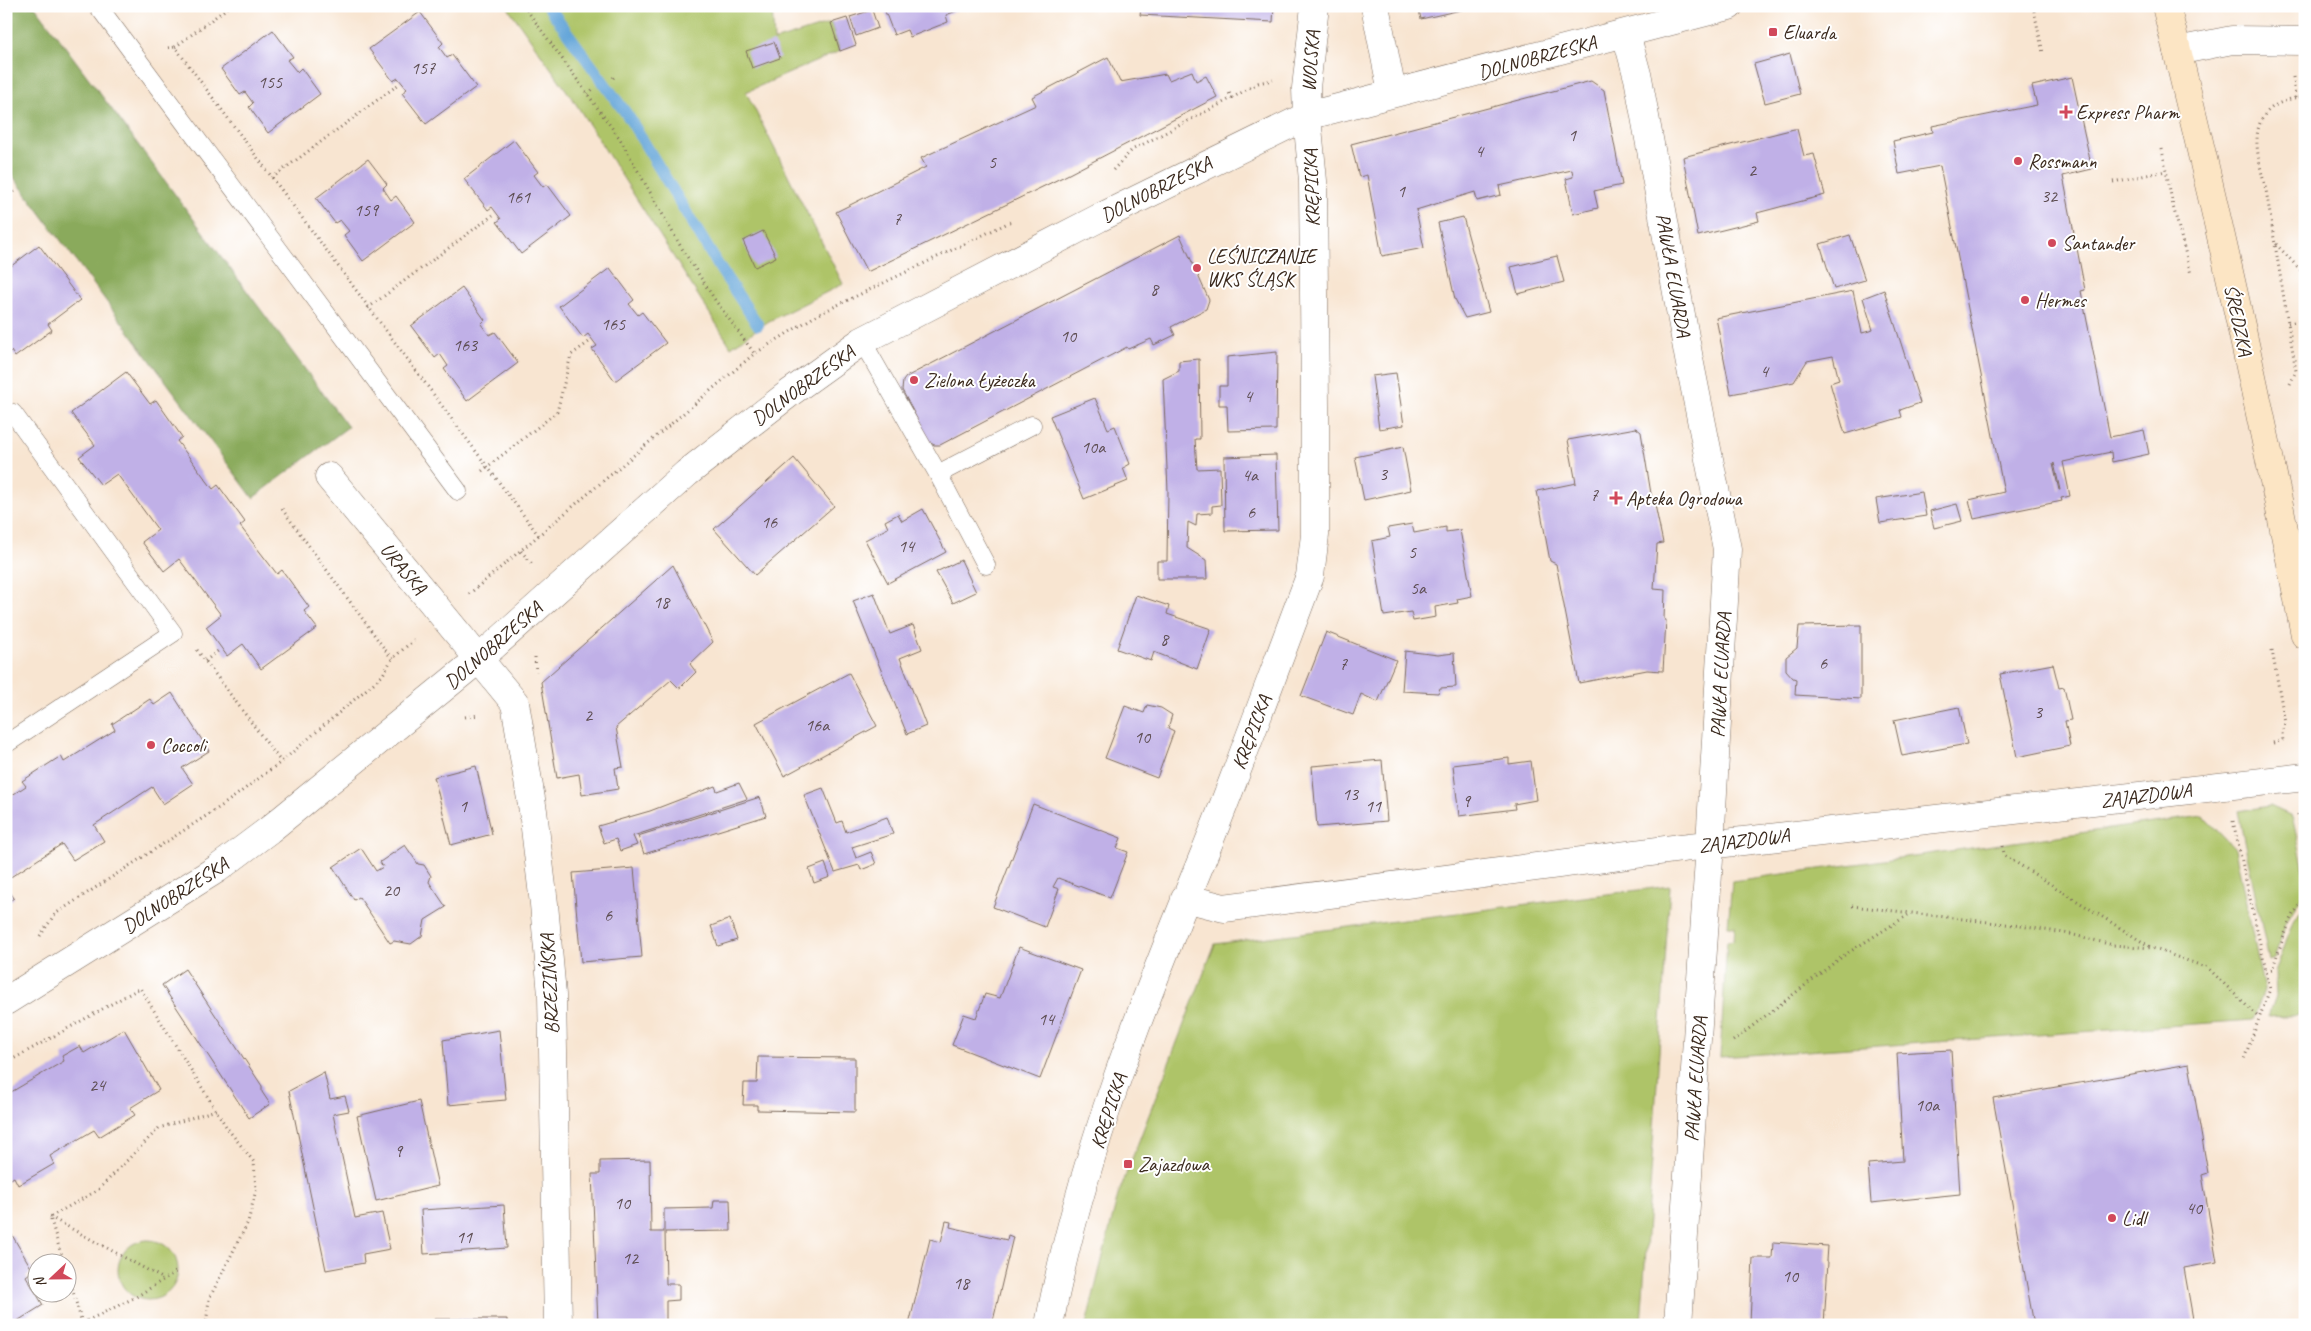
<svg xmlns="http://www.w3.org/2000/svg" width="2311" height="1331" font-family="Caveat,sans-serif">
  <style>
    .green { fill: #aec468; stroke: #747743 }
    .forest { fill: #8aaa5c; stroke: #626a3d }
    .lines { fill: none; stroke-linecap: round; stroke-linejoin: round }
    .stream { stroke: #65a6d9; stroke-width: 12 }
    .building { fill: #c0b0e7; fill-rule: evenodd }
    .service-casing { stroke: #7d6b5d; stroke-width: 19 }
    .minor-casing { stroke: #7d6b5d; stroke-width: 29 }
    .tertiary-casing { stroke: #7d6b5d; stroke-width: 29 }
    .secondary-casing { stroke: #7d6b5d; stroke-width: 29 }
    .path { stroke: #7d6b5d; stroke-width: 3; stroke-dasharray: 1 4; stroke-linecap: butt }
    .service { stroke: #fff; stroke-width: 18 }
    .minor { stroke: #fff; stroke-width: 28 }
    .tertiary { stroke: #fff; stroke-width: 28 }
    .secondary { stroke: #fce5c4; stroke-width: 28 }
    .poi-dot { fill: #d1495b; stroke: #fff; stroke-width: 2 }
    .labels { text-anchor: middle; stroke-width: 4; stroke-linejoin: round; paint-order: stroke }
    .number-label { font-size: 18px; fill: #5c4c50 }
    .poi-label { font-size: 20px; fill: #3b2a1e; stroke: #fff; text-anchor: start }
    .street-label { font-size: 20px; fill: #3b2a1e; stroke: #fff }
  </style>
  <rect width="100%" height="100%" fill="#fff"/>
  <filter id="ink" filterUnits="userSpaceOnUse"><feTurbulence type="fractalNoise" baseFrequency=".02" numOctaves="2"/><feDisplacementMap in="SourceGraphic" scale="10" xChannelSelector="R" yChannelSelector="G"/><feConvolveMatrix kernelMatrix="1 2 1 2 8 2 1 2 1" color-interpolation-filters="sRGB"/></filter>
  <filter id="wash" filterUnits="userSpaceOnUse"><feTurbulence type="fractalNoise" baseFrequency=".0096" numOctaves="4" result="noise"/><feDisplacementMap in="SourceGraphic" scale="20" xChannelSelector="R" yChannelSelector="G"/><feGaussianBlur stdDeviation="1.12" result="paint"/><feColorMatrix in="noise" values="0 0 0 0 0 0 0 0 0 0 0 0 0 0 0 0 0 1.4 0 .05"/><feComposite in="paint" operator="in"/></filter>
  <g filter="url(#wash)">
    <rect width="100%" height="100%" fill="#f8e5d1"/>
    <path class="green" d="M507,6H772L774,41L831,23L840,51L746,92L843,284L769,321L731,347L576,104Z
      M2270,806L2292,816L2305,874V889L2286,923L2274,959L2269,961L2238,811Z
      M2203,816L2235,849L2264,990L2253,1020L1720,1057L1727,941L1734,940L1735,926H1728L1732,881Z
      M1670,886L1641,1325H1086L1118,1195L1215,944Z
      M2305,903V1015L2268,1017L2276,996L2275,973L2293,921Z
      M118 1270a30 30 0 1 1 60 0a30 30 0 1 1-60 0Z"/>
    <path class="forest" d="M6,6H35L348,427L253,498L6,167Z"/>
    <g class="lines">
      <path class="stream" d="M548,6L628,116L721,270L758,325"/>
    </g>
    <g id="blocks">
      <path class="building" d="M883,6H969L946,15L948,22L910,37L907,30L894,35Z
        M1141,6H1274L1273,22L1140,15Z
        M1418,6H1474V7L1421,19Z
        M872,10L878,28L856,36L850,17Z
        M420,12L443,43L439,47L447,58L452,55L476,87L426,124L402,93L407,89L398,78L393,81L369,49Z
        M847,18L856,45L840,51L831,23Z
        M273,30L293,57L287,60L297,72L301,68L320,94L268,133L249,107L253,103L245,92L240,95L221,69Z
        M774,42L780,58L752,68L746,51Z
        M1790,54L1800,94L1765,103L1754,64Z
        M1108,57L1120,82L1166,74L1169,80L1192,71L1196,81L1206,76L1217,97L1067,175L867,272L836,212L926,167L921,158L1036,105L1032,97Z
        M2072,77L2092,169L2063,176L2085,290L2081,291L2110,437L2144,430L2149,454L2112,462L2111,452L2063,462L2070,496L2061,498L2062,501L1974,519L1969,500L2004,492L1940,166L1899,174L1893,141L1933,132L1932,126L2037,105L2032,86ZM2054,463L2060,490H2059L2053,464Z
        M1591,81L1604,90L1622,185L1594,191L1598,208L1573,214L1566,179L1573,177L1572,170L1499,186L1501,195L1477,201L1475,192L1416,210L1424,248L1382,256L1367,175L1359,177L1351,144Z
        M1794,129H1797L1804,156L1814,154L1825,195L1757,213L1759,221L1698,236L1683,157Z
        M514,140L538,172L534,175L543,187L547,184L571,216L521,254L497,222L501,219L492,207L488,210L464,179Z
        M368,159L387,184L383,188L391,200L396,196L415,222L363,261L344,235L349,231L340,220L335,223L316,198Z
        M1463,217L1489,312L1465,318L1455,299L1438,223Z
        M763,231L776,257L755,267L743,241Z
        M1180,235L1209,300L1206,309L1171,327L1175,335L1154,345L1151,339L1128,349L1127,347L940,445H934L929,442L902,390L903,381L906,377Z
        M1850,235L1865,280L1834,289L1820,244Z
        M39,245L80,300L48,324L52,330L15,357L11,351L6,355V270Z
        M1557,256L1564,282L1518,294L1511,267Z
        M610,268L634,300L629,304L638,315L642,312L666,343L615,381L592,349L597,346L588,334L583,338L559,306Z
        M462,288L485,320L481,324L489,335L495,332L518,363L467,401L444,369L448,366L440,354L435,358L411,326Z
        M1884,290L1920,403L1900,410L1902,417L1845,434L1830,383L1839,380L1833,356L1807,361L1794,382L1731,394L1716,318L1853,291L1862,333L1873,330L1863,298Z
        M1277,352L1276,430L1228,431L1227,405H1219V386H1227V357Z
        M1199,359L1200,439H1195L1197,469L1220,468L1221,505L1212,506V513L1197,514L1196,526L1188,522L1187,548L1206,560L1207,579H1157V561H1167L1168,491L1163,379L1179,371V361Z
        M126,372L150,404L156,400L182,437L177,441L213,489L218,485L245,522L240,526L277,574L282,570L309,607L304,611L317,628L261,669L243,644L227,656L206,627L221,615L179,559L164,571L142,542L158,530L117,474L101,485L79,457L95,445L71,413Z
        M1396,373L1404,425L1379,429L1372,376Z
        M1095,398L1108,429L1115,426L1130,464L1123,468L1128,481L1084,499L1050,416Z
        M1636,428L1641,432L1652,500H1654L1663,543L1657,544L1654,589L1665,590L1664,619L1666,620L1663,671L1647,670L1579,683L1556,564L1550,561L1537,491L1576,483L1568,440Z
        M1403,447L1411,490L1364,500L1355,457Z
        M1276,455L1278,530L1225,531L1224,457Z
        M794,458L834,506L755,575L714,529Z
        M1922,492L1926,516L1880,523L1876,499Z
        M1957,504L1962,521L1934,528L1930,511Z
        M923,509L946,552L888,583L865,540L888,528L885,521L898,514L902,521Z
        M1412,524L1414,533L1446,527V532L1460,530L1472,596L1457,599L1458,603L1435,607L1436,617L1413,621L1411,612L1384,616L1372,541L1390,537L1388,528Z
        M961,560L976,592L953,603L936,572Z
        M673,565L713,642L690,664L696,672L681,687L679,688L671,680L616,727L623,767L615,768L618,789L582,795L579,774L557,778L541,682Z
        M874,593L890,634L913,625L922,649L900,658L926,726L907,734L853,601Z
        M1136,595L1169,606L1167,614L1211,629L1197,669L1154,652L1151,661L1117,649Z
        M1861,625V699L1795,695L1796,679L1793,678L1786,670V657L1797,648L1799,626Z
        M1326,632L1396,660L1378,702L1361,694L1353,715L1301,696Z
        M1405,651L1438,655L1454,653L1456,687L1440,688L1438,693L1402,691Z
        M2053,664L2059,688L2064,687L2071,720L2065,721L2070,746L2017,757L2000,674Z
        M849,673L877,726L784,776L756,723Z
        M172,693L209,751L182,768L193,784L163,804L152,787L94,825L104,841L73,860L62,844L6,880V799L26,786L22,781L61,756L64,762L115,730L112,724L150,699L154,705Z
        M1147,705L1161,708L1172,715L1168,728L1174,731L1157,778L1105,758L1125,706L1144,713Z
        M1959,707L1967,744L1902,756L1894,720Z
        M1509,758V764L1531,761L1536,800L1514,804L1515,809L1459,816L1453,765Z
        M1382,760L1387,821L1317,827L1312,766Z
        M476,766L492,834L451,845L434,777Z
        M739,783L747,799L633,836L637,845L620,851L616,839L604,843L598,826L650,811L715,786L717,791Z
        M823,788L837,823L842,821L846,832L887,817L893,834L852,847L856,858L871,852L876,864L861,870L859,865L835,872L804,795Z
        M760,797L766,816L644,854L638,836Z
        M1033,804L1121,838L1117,848L1128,852L1110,898L1058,878L1053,887L1059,889L1045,927L993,907Z
        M405,845L418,864L424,865L431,876L429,882L446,907L425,920L422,936L411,944L394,941L390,943L359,897L354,900L333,867L361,848L376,871L383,867L380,862Z
        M825,863L830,877L814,883L809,869Z
        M634,868L642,957L581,962L573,873Z
        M6,886L14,898L6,903Z
        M730,919L737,940L718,946L711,926Z
        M1019,947L1081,970L1040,1079L952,1045L964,1014L976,1018L985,994L1000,998Z
        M185,969L262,1086V1092L270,1104L249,1118L162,985Z
        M124,1029L159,1090L130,1108L135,1115L99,1137L94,1130L50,1156L54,1164L18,1185L14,1177L6,1182V1095L64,1061L62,1056L80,1046L84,1053Z
        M499,1030L506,1100L448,1105L443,1040Z
        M1951,1050L1960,1194L1871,1203L1868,1164L1903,1161L1897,1053Z
        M758,1057L855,1058V1112L757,1110V1105H743L744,1083H757Z
        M2189,1064L2208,1173L2202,1175L2217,1262L2184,1268L2194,1325H2034L1993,1098Z
        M324,1072L330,1099L345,1096L349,1111L333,1114L355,1218L382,1213L390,1249L363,1254L364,1263L326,1270L289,1091Z
        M419,1101L438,1186L376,1201L357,1116Z
        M650,1160L651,1232H664V1209L713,1208L714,1200H730L731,1231L665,1232L666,1284H679V1300L666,1301V1325H598L592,1174H600V1161Z
        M504,1205L507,1248L424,1254L421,1210Z
        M946,1221L951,1222L950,1227L1007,1240L1008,1235L1013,1237L992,1325H909L930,1239L941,1242Z
        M12,1235L33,1271L26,1276L43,1305L11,1325H6V1239Z
        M1773,1242L1827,1246L1826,1261L1828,1262L1824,1325L1750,1322L1753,1258H1772Z
        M434,1319H507V1325H434Z"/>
    </g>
  </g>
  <g filter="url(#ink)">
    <use href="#blocks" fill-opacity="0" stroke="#7d6b5d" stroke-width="1"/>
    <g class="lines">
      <defs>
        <path id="service" d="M98,6L458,491
          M862,341L938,474L986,565
          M6,418L13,413L173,633L6,744
          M938,474L1032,425"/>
        <path id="minor" d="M1626,34L1638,78L1689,359L1727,549L1710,844L1678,1325
          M329,477L515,703L533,811L544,904L552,995L558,1325
          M1185,898L1224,908L1681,848L2305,777
          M1049,1325C1080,1161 1142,1005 1205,852C1242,761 1275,668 1310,576L1315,535V406L1313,181L1307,116"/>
        <path id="tertiary" d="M1375,6L1392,92
          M2177,51L2232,40L2305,41
          M1307,116L1306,88L1315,6
          M6,1001L217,869L269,830L480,658L687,473L791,392L862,341L1099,218L1307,116L1729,6"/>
        <path id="secondary" d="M2166,6C2218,214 2264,424 2305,635"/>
      </defs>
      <use href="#service" class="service-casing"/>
      <use href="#minor" class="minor-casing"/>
      <use href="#tertiary" class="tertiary-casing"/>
      <use href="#secondary" class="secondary-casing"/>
      <path class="path" d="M524,6L620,139L681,247L715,300L754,353
        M2033,6L2043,53
        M175,47L230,6
        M168,48L175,47L539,536
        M2293,77L2295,98
        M613,78L615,76
        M588,94L594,88
        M1232,98L1258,83L1273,80
        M2162,149L2173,206L2191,274
        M1113,170L1132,150L1232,98L1228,91
        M272,178L399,84
        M2113,182L2166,171
        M6,198L15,191
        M2276,244L2305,275
        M368,308L493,215
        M2288,323L2305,320
        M2290,384L2296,371L2266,190C2254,144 2244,105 2305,96
        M482,471L557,412L571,355L589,342
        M282,509L392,659
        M521,551L532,564
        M469,594L754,354L817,315L1010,222
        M197,650L281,762
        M2272,650L2285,723L2282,733L2283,741
        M535,657L536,672
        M205,661L218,651
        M465,717L479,715
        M2273,743L2283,740
        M2298,814L2305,848
        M2233,821L2270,989L2244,1059
        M2003,846L2004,855L2152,948
        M1852,906L2014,925L2070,934L2113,945L2152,948L2208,968L2259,1018
        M40,936L55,914L223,805L281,762L382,676L392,659L416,638
        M2266,971L2272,970C2281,945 2288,919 2305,897
        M1733,1041L1843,956L1908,915
        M6,1063L140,988L227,1128L254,1162L256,1190L248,1222L209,1299L206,1325
        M50,1217L164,1279
        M64,1264L50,1217L98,1190L159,1128L216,1110
        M68,1274L82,1323
        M78,1325L136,1297L177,1271"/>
      <use href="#service" class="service"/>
      <use href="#minor" class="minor"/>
      <use href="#tertiary" class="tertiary"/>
      <use href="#secondary" class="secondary"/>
    </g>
  </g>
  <g class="poi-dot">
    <rect x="1768" y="27" width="10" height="10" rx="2.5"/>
    <path d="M2063.5 104.5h5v5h5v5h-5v5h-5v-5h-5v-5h5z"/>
    <circle cx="2018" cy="161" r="5"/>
    <circle cx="2052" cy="243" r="5"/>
    <circle cx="1197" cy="268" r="5"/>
    <circle cx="2025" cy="300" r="5"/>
    <circle cx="914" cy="380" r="5"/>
    <path d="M1613.5 490.5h5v5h5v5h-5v5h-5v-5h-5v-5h5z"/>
    <circle cx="151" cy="745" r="5"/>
    <rect x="1123" y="1159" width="10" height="10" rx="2.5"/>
    <circle cx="2112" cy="1218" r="5"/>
  </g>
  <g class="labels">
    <g class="number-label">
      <text x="423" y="74">157</text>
      <text x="270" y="88">155</text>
      <text x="1572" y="141">1</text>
      <text x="1479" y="157">4</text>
      <text x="992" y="168">5</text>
      <text x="1752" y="176">2</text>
      <text x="1401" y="197">1</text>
      <text x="2049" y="202">32</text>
      <text x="518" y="203">161</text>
      <text x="366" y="216">159</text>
      <text x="897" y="225">7</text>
      <text x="1154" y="295">8</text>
      <text x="613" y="330">165</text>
      <text x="1068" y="342">10</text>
      <text x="465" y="351">163</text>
      <text x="1764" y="377">4</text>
      <text x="1248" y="402">4</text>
      <text x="1093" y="453">10a</text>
      <text x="1383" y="480">3</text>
      <text x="1250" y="481">4a</text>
      <text x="1594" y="501">7</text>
      <text x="1251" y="518">6</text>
      <text x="769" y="528">16</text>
      <text x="906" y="552">14</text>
      <text x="1412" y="558">5</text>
      <text x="1418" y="594">5a</text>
      <text x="661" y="608">18</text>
      <text x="1164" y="645">8</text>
      <text x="1823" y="669">6</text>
      <text x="1343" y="670">7</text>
      <text x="2038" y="718">3</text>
      <text x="588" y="721">2</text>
      <text x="817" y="731">16a</text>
      <text x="1142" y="743">10</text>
      <text x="1350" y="800">13</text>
      <text x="1466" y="807">9</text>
      <text x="463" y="812">1</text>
      <text x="1373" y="812">11</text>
      <text x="391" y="896">20</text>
      <text x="608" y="921">6</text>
      <text x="1046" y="1025">14</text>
      <text x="97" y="1091">24</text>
      <text x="1927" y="1111">10a</text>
      <text x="398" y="1157">9</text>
      <text x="622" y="1209">10</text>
      <text x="2194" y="1214">40</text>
      <text x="464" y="1243">11</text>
      <text x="630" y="1264">12</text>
      <text x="1790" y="1282">10</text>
      <text x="961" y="1289">18</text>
    </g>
    <g class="poi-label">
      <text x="1783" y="39">Eluarda</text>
      <text x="2076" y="119">Express Pharm</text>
      <text x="2028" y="168">Rossmann</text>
      <text x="2062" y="250">Santander</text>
      <text x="1207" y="263">LEŚNICZANIE<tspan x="1207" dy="23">WKS ŚLĄSK</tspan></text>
      <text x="2035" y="307">Hermes</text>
      <text x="924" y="387">Zielona Łyżeczka</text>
      <text x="1626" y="505">Apteka Ogrodowa</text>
      <text x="161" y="752">Coccoli</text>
      <text x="1138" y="1171">Zajazdowa</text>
      <text x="2122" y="1225">Lidl</text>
    </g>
    <g class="street-label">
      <text transform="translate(1537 57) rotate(-15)" y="7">DOLNOBRZESKA</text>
      <text transform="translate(1310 61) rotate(-86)" y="7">WOLSKA</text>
      <text transform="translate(1311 188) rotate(-92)" y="7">KRĘPICKA</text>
      <text transform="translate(1156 189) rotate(-27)" y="7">DOLNOBRZESKA</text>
      <text transform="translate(1674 275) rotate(80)" y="7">PAWŁA ELUARDA</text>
      <text transform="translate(2239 320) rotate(78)" y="7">ŚREDZKA</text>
      <text transform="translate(803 385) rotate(-36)" y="7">DOLNOBRZESKA</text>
      <text transform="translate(404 568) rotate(50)" y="7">URASKA</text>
      <text transform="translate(493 645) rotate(-41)" y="7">DOLNOBRZESKA</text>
      <text transform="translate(1720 675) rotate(-87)" y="7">PAWŁA ELUARDA</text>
      <text transform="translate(1251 732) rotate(-69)" y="7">KRĘPICKA</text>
      <text transform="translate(2146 795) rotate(-7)" y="7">ZAJAZDOWA</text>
      <text transform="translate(1744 840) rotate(-7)" y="7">ZAJAZDOWA</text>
      <text transform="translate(175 895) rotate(-33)" y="7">DOLNOBRZESKA</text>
      <text transform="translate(549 984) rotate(-93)" y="7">BRZEZIŃSKA</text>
      <text transform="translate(1695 1079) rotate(-86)" y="7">PAWŁA ELUARDA</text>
      <text transform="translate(1108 1111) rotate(-72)" y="7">KRĘPICKA</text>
    </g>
  </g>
  <rect width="2311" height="1331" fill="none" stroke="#fff" stroke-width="25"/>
  <g transform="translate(52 1278) rotate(248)"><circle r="24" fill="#ffffff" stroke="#b1aaa5"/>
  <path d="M0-4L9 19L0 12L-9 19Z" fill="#d1495b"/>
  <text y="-8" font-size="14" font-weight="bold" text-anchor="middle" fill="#3b2a1e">N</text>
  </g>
</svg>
